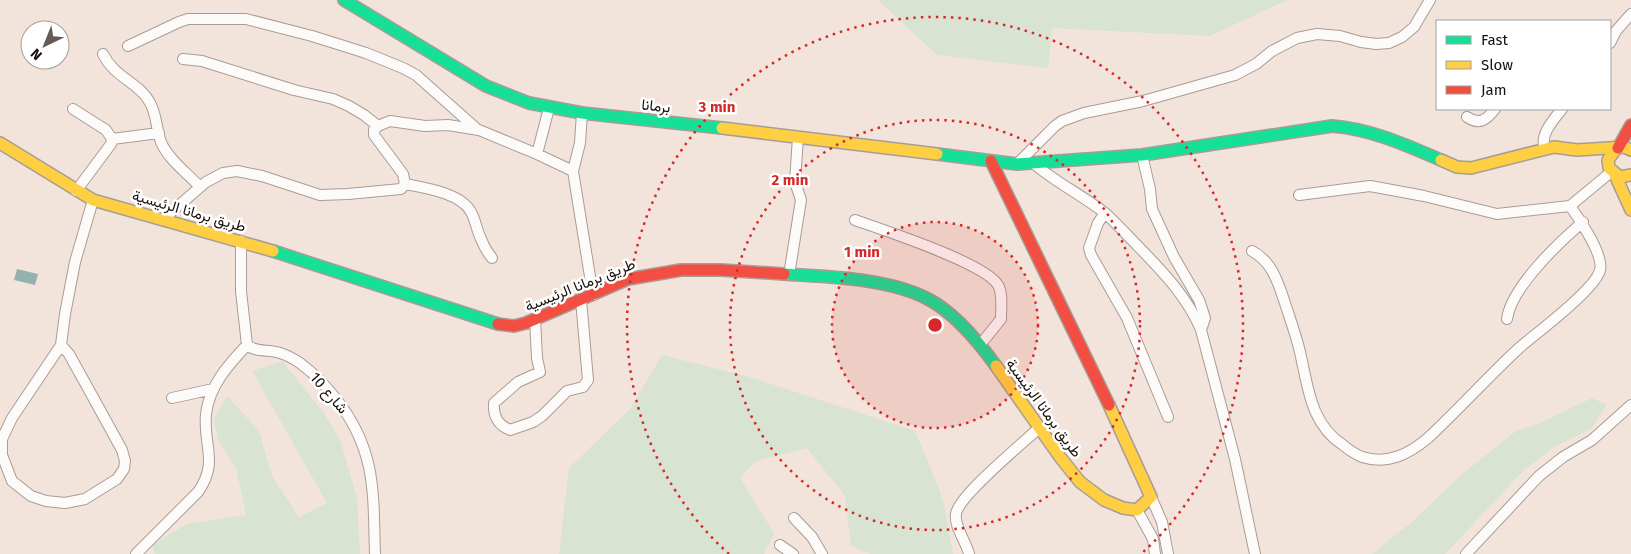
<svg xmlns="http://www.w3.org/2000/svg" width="1631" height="554" font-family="'Fira Sans',Vazirmatn,sans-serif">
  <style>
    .green { fill: #d8e3d2 }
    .water { fill: #95b1b0 }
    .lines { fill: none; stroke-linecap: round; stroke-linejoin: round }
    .street-casing { stroke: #a79d96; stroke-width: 12 }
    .fast-casing { stroke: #a79d96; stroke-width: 14 }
    .slow-casing { stroke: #a79d96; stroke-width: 14 }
    .jam-casing { stroke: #a79d96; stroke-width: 14 }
    .street { stroke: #fdfbfa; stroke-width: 10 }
    .fast { stroke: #16e098; stroke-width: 11 }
    .slow { stroke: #ffcf43; stroke-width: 11 }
    .jam { stroke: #f24e42; stroke-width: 11 }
    .ring { fill: none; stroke: #d62828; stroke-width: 2.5; stroke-dasharray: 2.5 5 }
    .labels { text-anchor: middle; stroke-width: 5; stroke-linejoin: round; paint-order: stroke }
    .street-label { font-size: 15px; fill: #19100b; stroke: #fff }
    .centre { fill: #d62828; stroke: #fff; stroke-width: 2.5 }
    .ring-label { font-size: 15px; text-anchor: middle; font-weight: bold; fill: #d62828; stroke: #fff; stroke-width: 5; stroke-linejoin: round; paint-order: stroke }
  </style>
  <rect width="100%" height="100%" fill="#f2e4db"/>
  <path class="green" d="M878,0H1287L1210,36L1052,28L1048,68L937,55Z
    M662,355L750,377L915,431L939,489L944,505L953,554H870L851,546L845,496L807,448L756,461L740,478L774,533L764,554H559L569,468L630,409Z
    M282,361L323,412L340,439L357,498L360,554H155L153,545L186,524L246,515L236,468L218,440L214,418L227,396L259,431L272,476L299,517L327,503L252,371Z
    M1592,398L1607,405L1591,429L1554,447L1523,471L1445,554H1372L1413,521L1461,475L1516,431L1536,425Z"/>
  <path class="water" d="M17,269L38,274L35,285L14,280Z"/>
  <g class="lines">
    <defs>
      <path id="street" d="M1610,43L1616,31L1631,14
        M128,46L179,22L188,19H246L312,36L366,53L403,68L416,75L478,130
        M103,54C114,77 139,83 149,101C157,113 156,129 161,142C168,159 187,173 199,186
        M183,59L202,61L294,90L333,99L349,106L364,115L378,126
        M73,109L106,130L112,139L111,144L76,191
        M582,113L580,143L573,171L593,295
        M1467,117C1480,126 1487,119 1495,109
        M112,139L159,133
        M1545,149C1539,135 1554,119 1562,109
        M537,154L549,108
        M1142,155L1150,189L1152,209L1174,257L1199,300L1205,318L1201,330
        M1033,163C1055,182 1082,195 1105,213C1114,221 1123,231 1132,240C1158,267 1187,295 1201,330L1235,459L1255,554
        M1017,164L1055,126L1062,121L1084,113L1143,101L1235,75L1256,64L1272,51L1297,38L1317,34L1340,36L1361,42L1376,44L1389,43L1402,37L1414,27L1430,0
        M405,184C425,188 461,193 471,212C476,221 477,232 482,241C484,247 488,253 492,258
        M1299,195L1370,186L1424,196L1497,214L1570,206L1611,172
        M1105,213L1098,223L1089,248L1091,255L1127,318L1168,417
        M162,220L206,182L223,173L237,171L262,176L320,195L348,194L401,189L405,184L403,174L374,135V130L378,126L390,121L425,126L448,125L479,130L537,154L573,171
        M855,220C883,230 985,263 998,285C1003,293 1001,309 1001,319L980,345
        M241,241V291L247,345C256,353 269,349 280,353C287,355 294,359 300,363C316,375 329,389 340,404C377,454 373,496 375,554
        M1252,251C1272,262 1277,280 1284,300C1289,316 1295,332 1299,348C1308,384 1309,423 1343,445C1349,450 1355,454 1362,457C1388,465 1409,454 1428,438C1459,409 1487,378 1518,349C1535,334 1596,289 1600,270C1604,255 1579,218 1570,206
        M789,275L801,200L795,182L798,137
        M535,319L537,358L540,372L518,382L494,403C493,417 498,425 510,430L533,422L542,416L567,391L583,387L588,380L581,300
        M1507,319C1511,288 1559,242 1583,222
        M61,345L69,354L89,390L122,450L125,461L124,469L117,479L85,499L65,503L46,501L31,496L12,481L2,455V439L12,418L61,345L65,314L75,262L93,200
        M172,398L213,389
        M1151,497L1162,522L1168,554
        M1137,510L1153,539L1155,554
        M794,518L812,537L822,554
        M780,545L793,554
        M136,554L198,492C219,462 203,446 206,414C209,386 229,364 247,345
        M969,554C966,541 954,527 956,514C958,496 1023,443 1039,428
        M1466,554L1539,476L1563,457L1592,440L1631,405"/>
      <path id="fast" d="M344,0L486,86L529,103L582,113L722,128
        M937,154L1017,164L1142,155L1332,126C1371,129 1406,145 1441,160
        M273,251L498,324
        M784,274C828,277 889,278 928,299C955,313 978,341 996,366"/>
      <path id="slow" d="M722,128L937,154
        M0,143L93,200L273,251
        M1616,149L1608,160L1609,168L1620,177L1631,175
        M1441,160L1457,167L1471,168L1554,147L1577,150L1624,147L1631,150
        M1615,175L1631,210
        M996,366L1060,457L1080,482L1104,500L1123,508L1137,510L1151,497L1109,405"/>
      <path id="jam" d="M1618,148L1631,125
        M991,161L1109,405
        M498,324L514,326L526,323L628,279L681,270H721L784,274"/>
    </defs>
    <use href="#street" class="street-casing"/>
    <use href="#fast" class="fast-casing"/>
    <use href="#slow" class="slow-casing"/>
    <use href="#jam" class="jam-casing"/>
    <use href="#street" class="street"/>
    <use href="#fast" class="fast"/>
    <use href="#slow" class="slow"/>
    <use href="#jam" class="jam"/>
  </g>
  <circle cx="935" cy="325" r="103" fill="#d62828" fill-opacity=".12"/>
  <g class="ring">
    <circle cx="935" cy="325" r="103"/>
    <circle cx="935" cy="325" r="205"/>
    <path d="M729 554A308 308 0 1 1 1141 554"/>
  </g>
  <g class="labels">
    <g class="street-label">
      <text transform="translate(656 106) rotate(6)" y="5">برمانا</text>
      <text transform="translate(189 211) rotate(16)" y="5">طريق برمانا الرئيسية</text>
      <text transform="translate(580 285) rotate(-22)" y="5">طريق برمانا الرئيسية</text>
      <text transform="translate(329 393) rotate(49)" y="5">شارع 10</text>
      <text transform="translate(1044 408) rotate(54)" y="5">طريق برمانا الرئيسية</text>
    </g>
  </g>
  <circle cx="935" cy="325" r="8" class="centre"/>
  <g class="ring-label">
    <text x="717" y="112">3 min</text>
    <text x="790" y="185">2 min</text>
    <text x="862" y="257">1 min</text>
  </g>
  <rect x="1436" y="20" width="175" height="90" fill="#ffffff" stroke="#a39f9d"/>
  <rect x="1446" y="36" width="25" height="8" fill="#16e098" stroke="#a39f9d"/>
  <text x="1481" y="45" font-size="15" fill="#19100b">Fast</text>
  <rect x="1446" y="61" width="25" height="8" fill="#ffcf43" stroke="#a39f9d"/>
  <text x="1481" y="70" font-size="15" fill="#19100b">Slow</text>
  <rect x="1446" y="86" width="25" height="8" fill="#f24e42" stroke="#a39f9d"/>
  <text x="1481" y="95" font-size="15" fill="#19100b">Jam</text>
  <g transform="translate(45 45) rotate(223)"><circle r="24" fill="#ffffff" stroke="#a39f9d"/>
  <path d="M0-4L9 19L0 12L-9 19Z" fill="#655a54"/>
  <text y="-8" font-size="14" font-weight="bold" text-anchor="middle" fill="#19100b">N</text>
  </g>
</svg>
